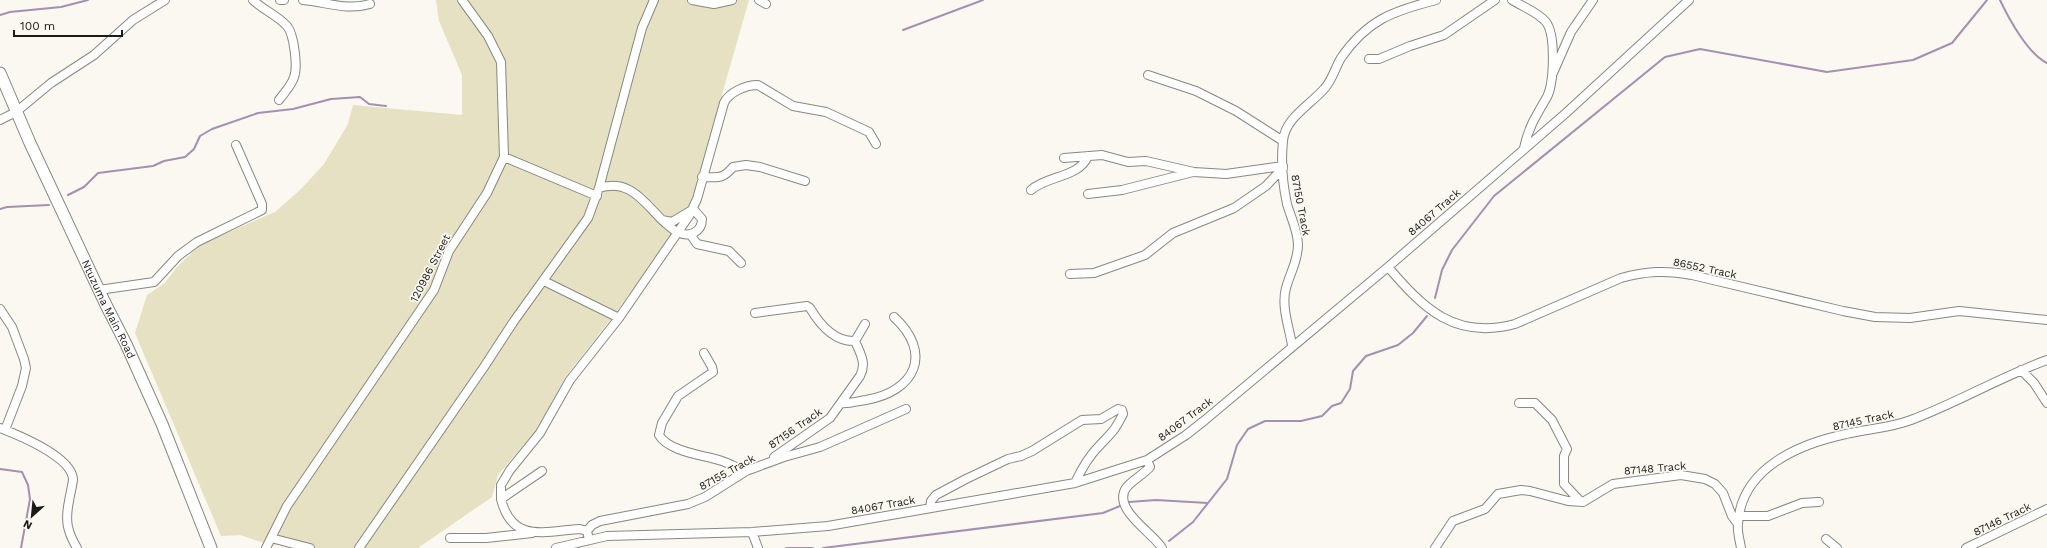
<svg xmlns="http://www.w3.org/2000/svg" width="2047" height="548" font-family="'Work Sans',sans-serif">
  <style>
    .green { fill: #e6e1c2 }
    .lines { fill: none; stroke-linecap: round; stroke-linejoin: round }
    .stream { stroke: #a490b0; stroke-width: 2 }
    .street-casing { stroke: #888780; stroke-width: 10 }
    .secondary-casing { stroke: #888780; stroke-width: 13 }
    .street { stroke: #fff; stroke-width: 8 }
    .secondary { stroke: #fff; stroke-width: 11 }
    .labels { text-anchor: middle; stroke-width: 3.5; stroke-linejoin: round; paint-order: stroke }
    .street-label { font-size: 11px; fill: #1b1a17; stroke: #faf8f0 }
  </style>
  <rect width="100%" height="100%" fill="#faf8f0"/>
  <path class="green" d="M436,0H749L690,207L685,217L615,314L566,376L538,428L498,475L492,497L418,548H301L264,543L240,535L221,536L135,333L147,295L165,283L176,268L201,244L275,212L300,190L324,164L348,124L353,105L462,115V75L439,21Z"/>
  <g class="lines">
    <path class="stream" d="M2000,0C2009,19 2028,54 2047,63
      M0,15L10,12L61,7L88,0
      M903,30L983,0
      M68,195L84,187L98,173L153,166L164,161L185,157L194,149L200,136L212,129L258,113L293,109L331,99L360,97L369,104L386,106
      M0,209L7,207L49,205
      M1435,298L1442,270L1452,250L1494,196L1665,57L1700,49L1827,72L1913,60L1952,43L1987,0
      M0,469L22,472L28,485L30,499L21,548
      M1129,502L1156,500L1208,503
      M1169,541L1193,522L1227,479L1237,445L1248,429L1265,421H1301L1322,416L1332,406L1341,403L1350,389L1353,371L1366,356L1398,345L1413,333L1427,316
      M786,548H813
      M823,548L1103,513L1120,506"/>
    <defs>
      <path id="street" d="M253,0C263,10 277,15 287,26C294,34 298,67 294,77C292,85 284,93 279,100
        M280,0H284
        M303,0C326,2 347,11 370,4
        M692,0L714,4L732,0
        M759,0L766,4
        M1512,0C1523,7 1538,12 1546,22C1556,35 1554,83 1547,97C1537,114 1528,128 1524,148
        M1369,59H1379L1410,46L1444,35L1495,0
        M1553,73L1571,32L1593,0
        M1148,75L1196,91L1236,111L1283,141
        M0,120L16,112L51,83L94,55L133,20L165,0
        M504,157L597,196
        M1064,158L1102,155L1128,162L1146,161L1194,172L1226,174L1283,166
        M702,177C718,177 722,180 733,167L746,165L760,167L805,181
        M599,188C629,178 644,202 662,220
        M1031,190C1048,175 1079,178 1088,156
        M1088,194L1122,190L1193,172
        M692,210H694L702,219C702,232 689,238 678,232C672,230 667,224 662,220L672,222Z
        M690,234L697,244L729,251L741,263
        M1388,267C1424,309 1455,340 1515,324L1621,278C1646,271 1666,270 1692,275L1843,311L1875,317L1910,318L1959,311L2047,320
        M1070,274L1094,273L1145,255L1173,233L1234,208L1266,186L1283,168
        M544,281L619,318
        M99,290L154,282L178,256L197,242L262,210V204L236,145
        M0,309L12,327L24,359L26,368L22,386L5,430
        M755,313L807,306L810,308C820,325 834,342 855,341
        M1292,345C1289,327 1281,306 1286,288C1290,273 1298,261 1298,245C1298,231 1291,218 1287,204C1283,185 1281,160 1283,141C1285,118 1310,105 1324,89C1332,81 1335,68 1341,58C1367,20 1393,11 1436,0
        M704,353L712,367L713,372L678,396L662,423L659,435C669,452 704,455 722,461C730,464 738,468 746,471
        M2021,370L2034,383L2047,403
        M841,403C849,404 858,401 866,400C916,391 933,353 894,317
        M1519,403H1535L1552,420L1567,449L1564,456V484L1581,502
        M0,428C18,435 73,457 73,480C72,487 70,495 69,501C65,521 67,531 77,548
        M774,457L830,418L860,376C867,363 860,353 855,341L865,324
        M1147,460L1150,467C1143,475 1132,480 1126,488C1112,509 1153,533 1162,548
        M542,471L501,499C512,544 546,531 580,529L587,531
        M501,499V485L510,470L540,433L570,380L619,318L689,216L697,199L724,103C729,92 746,85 758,85L793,106L826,112L869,132L876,144
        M930,508L931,501L936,495L966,479L1008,459L1021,456L1032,451L1082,420L1101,419L1118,409L1122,410L1123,414C1114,432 1112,432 1099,446C1089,456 1081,470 1075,483
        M1740,516H1768L1802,503L1819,502
        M752,532L758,548
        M271,538L310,548
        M450,538H486L532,533
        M1826,539L1837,548
        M589,540L587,531L592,525L600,521L688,504L705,497L746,471L784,457L820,447L906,409
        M266,548L287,506L434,290L449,251L487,193L504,157L501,62L488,36L462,0
        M359,548L484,367L514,321L588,218L599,188L642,28L654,0
        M556,548L607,536L752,532L828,526L1075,483L1147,460L1186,435L1205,420L1388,267L1566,113L1689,0
        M1435,548L1453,521L1485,509L1498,494L1521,490L1530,491L1568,501L1583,502L1613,484L1681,475L1705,479L1715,484L1723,493L1732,516L1738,524
        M1741,548C1740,541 1737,532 1738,524C1741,468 1799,444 1846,434C1867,429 1890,428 1911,420C1957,403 2000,377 2047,360
        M1966,548L2047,509"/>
      <g id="secondary">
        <path id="s1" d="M0,73L30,143L105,303L126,344L162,424L211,548"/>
      </g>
    </defs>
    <use href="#street" class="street-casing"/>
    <use href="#secondary" class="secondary-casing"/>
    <use href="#street" class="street"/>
    <use href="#secondary" class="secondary"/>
  </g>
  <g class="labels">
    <g class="street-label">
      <text transform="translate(1301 205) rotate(79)" y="4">87150 Track</text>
      <text transform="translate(1434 212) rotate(-41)" y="4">84067 Track</text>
      <text transform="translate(430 268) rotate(-63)" y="4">120986 Street</text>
      <text transform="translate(1705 268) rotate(12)" y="4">86552 Track</text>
      <text dy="4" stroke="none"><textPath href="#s1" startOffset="260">Ntuzuma Main Road</textPath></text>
      <text transform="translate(1185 419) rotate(-37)" y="4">84067 Track</text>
      <text transform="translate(1863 420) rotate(-12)" y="4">87145 Track</text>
      <text transform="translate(795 428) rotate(-35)" y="4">87156 Track</text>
      <text transform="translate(1655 468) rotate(-5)" y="4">87148 Track</text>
      <text transform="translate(727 472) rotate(-29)" y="4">87155 Track</text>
      <text transform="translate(883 505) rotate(-10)" y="4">84067 Track</text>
      <text transform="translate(2002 519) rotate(-26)" y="4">87146 Track</text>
    </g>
  </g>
  <g transform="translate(32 516) rotate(207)" stroke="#faf8f0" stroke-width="3" paint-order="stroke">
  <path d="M0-3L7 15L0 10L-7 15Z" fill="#1b1a17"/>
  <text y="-6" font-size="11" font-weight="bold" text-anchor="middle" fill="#1b1a17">N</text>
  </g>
  <path d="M14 30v6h108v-6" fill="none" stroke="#1b1a17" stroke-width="2"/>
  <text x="20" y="30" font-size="12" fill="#1b1a17" stroke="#faf8f0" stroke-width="3" paint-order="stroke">100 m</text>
</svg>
